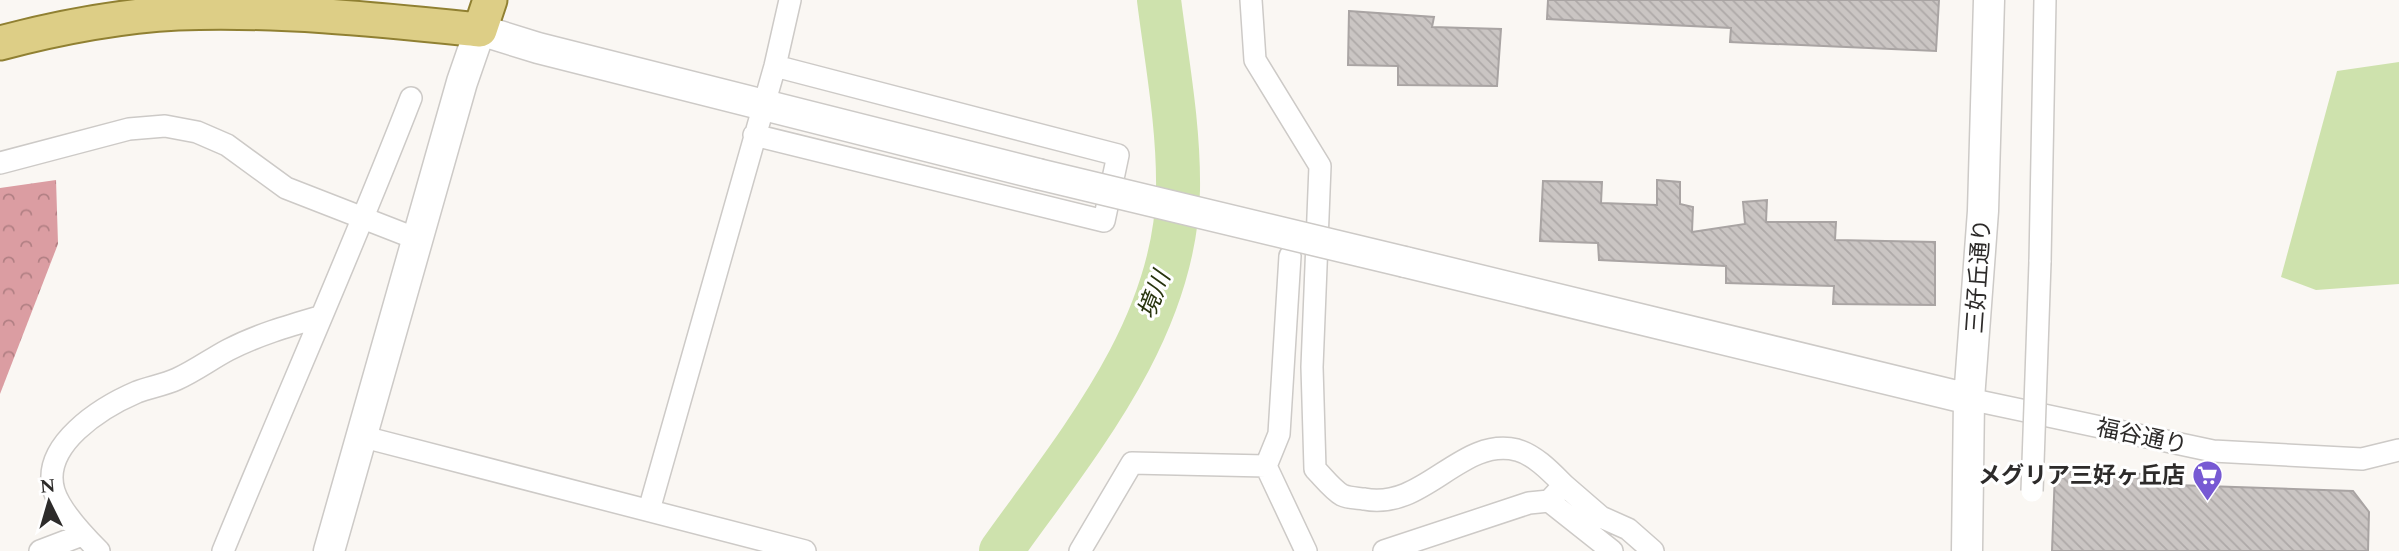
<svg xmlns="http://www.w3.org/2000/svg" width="2399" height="551" font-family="Spectral,'Noto Sans JP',serif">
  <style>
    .forest { fill: url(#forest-crowns) }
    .water { fill: #cee2ad }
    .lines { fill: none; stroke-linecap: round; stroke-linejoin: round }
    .river { stroke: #cee2ad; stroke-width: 44 }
    .building { fill: url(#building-back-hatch); stroke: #a9a4a3; stroke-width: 2 }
    .street-casing { stroke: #cdcac7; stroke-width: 24 }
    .secondary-casing { stroke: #cdcac7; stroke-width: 33 }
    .primary-casing { stroke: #908032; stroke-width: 37 }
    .street { stroke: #fff; stroke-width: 21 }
    .secondary { stroke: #fff; stroke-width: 30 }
    .primary { stroke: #ddce86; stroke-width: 33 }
    .street-bridge-casing { stroke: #cdcac7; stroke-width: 24; stroke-linecap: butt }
    .secondary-bridge-casing { stroke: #cdcac7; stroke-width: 33; stroke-linecap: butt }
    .street-bridge { stroke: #fff; stroke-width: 21 }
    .secondary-bridge { stroke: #fff; stroke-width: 30 }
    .labels { text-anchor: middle; stroke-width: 6; stroke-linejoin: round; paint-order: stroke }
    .street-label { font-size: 23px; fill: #2d2b2a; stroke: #fff }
    .poi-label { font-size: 23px; font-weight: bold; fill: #2d2b2a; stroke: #fff; text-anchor: end }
    .water-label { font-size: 24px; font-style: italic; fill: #28340e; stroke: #fff }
  </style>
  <defs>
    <pattern id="forest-crowns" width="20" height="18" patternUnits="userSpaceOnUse" patternTransform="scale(1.75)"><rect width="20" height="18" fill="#db9da2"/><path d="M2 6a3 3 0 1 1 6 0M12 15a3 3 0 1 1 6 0" fill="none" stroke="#b28084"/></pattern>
    <pattern id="building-back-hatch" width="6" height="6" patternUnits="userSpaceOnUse" patternTransform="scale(1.75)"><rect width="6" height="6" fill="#cac5c3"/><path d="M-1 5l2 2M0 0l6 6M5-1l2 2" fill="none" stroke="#aea9a8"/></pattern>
  </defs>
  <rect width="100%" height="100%" fill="#faf7f3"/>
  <path class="forest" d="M56,180L58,244L0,394V188Z"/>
  <path class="water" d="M2399,62V284L2316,290L2281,277L2337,71Z"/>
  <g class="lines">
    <path class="river" d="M1001,551C1078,443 1175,329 1178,190C1179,127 1167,63 1159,0"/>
  </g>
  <path class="building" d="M1548,0H1939L1936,51L1730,42L1731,28L1547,19Z
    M1349,11L1434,17L1432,27L1501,29L1497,86L1398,85V66L1348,65Z
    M1657,180L1680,182V204L1693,207L1692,232L1745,224L1743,202L1767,200L1766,222H1836L1835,240L1935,242V305L1833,304L1834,286L1726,283V266L1599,260L1598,243L1540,241L1543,181L1602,182L1601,203L1657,205Z
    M2055,471L2145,474V484L2353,491L2369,512L2368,551H2052Z"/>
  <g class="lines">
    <defs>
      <path id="street" d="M1251,0L1255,60L1320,166L1312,367L1315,469C1323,477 1333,490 1342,495C1348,498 1357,498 1364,499C1424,511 1461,436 1517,450C1535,455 1551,472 1564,485L1549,501
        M754,135L1104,221L1118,155L775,66
        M0,163L129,129L165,126L197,132L227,145L286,188L417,239
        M1290,256L1279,434L1266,466L1306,551
        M2040,262L2045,0
        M1969,399L2213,451L2362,459L2399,450
        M360,436L805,551
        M1564,485L1601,517L1628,529L1653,551
        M649,510L775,66L790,0
        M40,551L82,535
        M99,551C85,537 60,510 54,491C40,445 102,407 137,392C150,387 164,385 177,379C195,371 211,359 228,350C257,335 288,326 319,317
        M223,551C285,400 352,250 411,98
        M1080,551L1132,463L1266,466
        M1384,551L1529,503L1549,501L1612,551"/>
      <path id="secondary" d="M1405,262L1969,399
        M329,551L462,82L480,30L538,48L1038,174
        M1967,551L1969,399L1983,211L1989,0"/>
      <path id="primary" d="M0,43C57,28 119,16 178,13C278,9 381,20 480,30L490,0"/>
    </defs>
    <use href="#street" class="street-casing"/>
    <use href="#secondary" class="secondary-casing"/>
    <use href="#primary" class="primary-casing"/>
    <use href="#street" class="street"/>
    <use href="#secondary" class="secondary"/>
    <use href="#primary" class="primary"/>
    <defs>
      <path id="street-bridge" d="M2032,491L2040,262"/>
      <path id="secondary-bridge" d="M1038,174L1405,262"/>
    </defs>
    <use href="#street-bridge" class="street-bridge-casing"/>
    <use href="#secondary-bridge" class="secondary-bridge-casing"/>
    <use href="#street-bridge" class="street-bridge"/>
    <use href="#secondary-bridge" class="secondary-bridge"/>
  </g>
  <defs>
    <symbol id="supermarket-pin" viewBox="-11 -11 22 30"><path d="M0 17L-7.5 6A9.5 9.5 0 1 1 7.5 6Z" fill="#7759d3" stroke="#fff"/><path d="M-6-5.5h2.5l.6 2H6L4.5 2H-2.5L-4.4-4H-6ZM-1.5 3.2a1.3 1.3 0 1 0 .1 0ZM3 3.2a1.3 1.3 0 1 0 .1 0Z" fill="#fff"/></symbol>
  </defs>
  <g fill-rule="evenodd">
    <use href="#supermarket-pin" x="2190" y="458" width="35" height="47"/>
  </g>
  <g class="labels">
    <g class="street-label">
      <text transform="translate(1978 276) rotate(-86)" y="8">三好丘通り</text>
      <text transform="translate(2142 436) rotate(12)" y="8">福谷通り</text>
    </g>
    <g class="poi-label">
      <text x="2185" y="483">メグリア三好ヶ丘店</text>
    </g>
    <g class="water-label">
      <text transform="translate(1154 295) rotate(-69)" y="8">境川</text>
    </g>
  </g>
  <g transform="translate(49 502) rotate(355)" stroke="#ffffff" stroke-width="5" paint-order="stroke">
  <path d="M0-5L12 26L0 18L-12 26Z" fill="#2d2b2a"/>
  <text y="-10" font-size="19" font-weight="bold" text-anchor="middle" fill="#2d2b2a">N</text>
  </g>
</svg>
